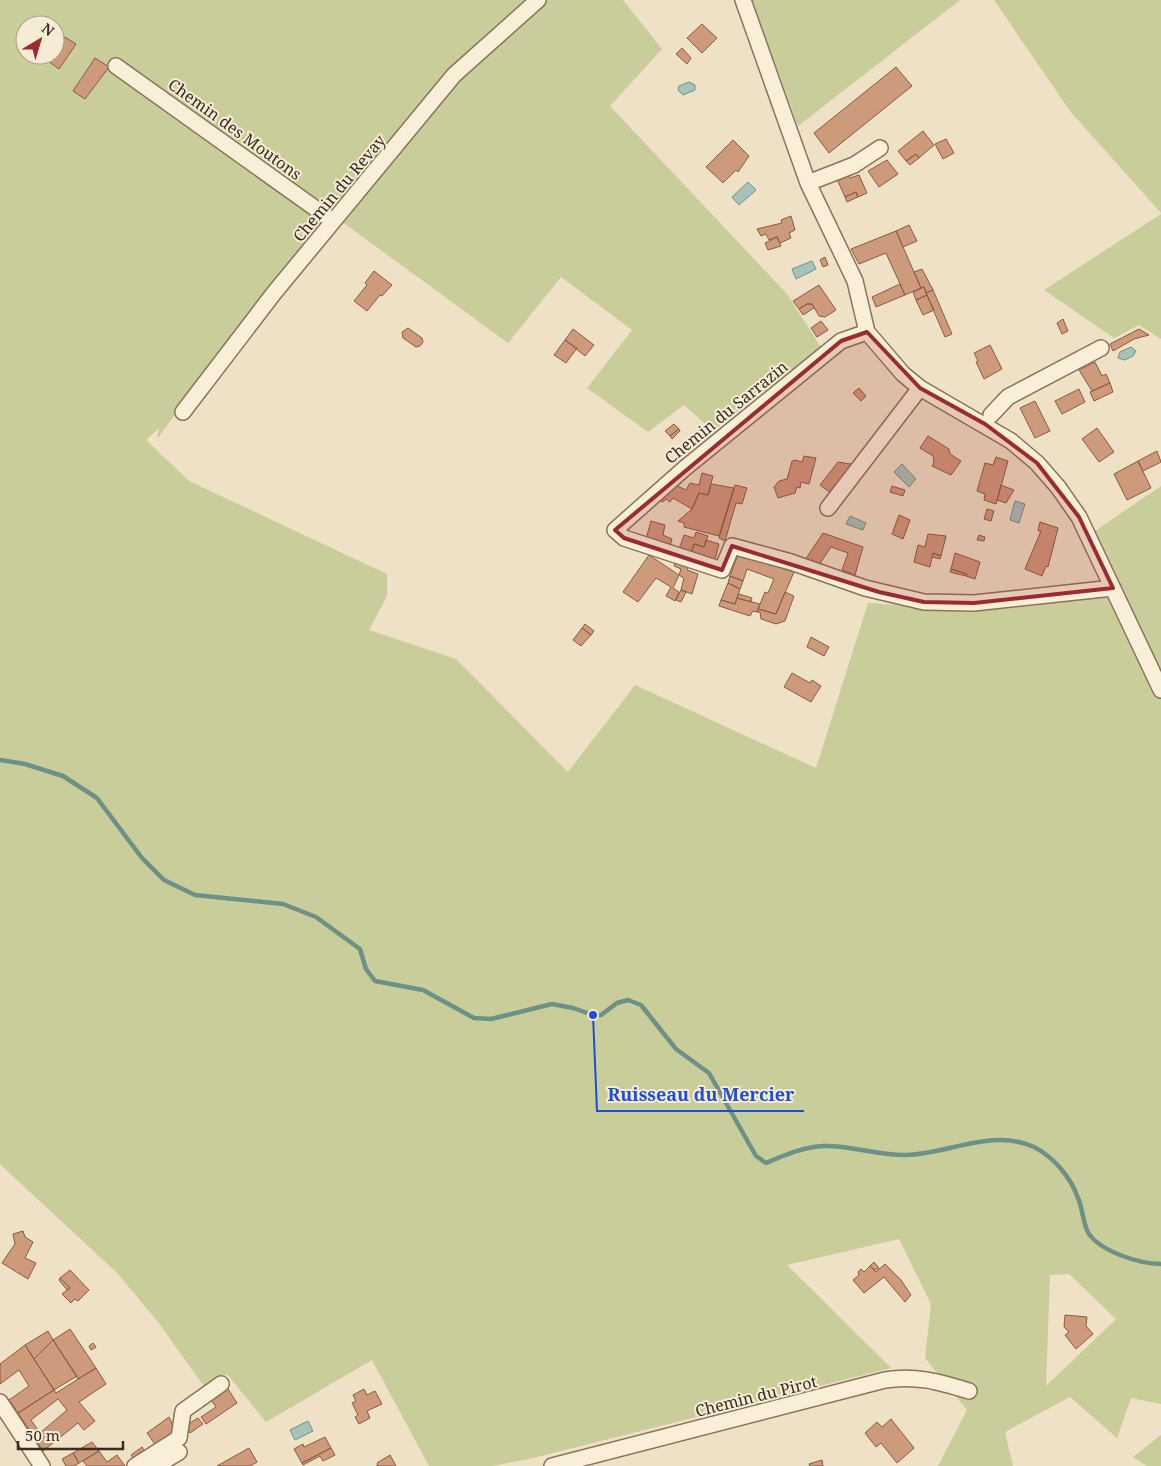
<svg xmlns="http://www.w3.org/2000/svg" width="1161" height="1466" font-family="'Noto Serif',serif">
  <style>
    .green { fill: #c9cd99; fill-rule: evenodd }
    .water { fill: #a7c2b9; stroke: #6d9187 }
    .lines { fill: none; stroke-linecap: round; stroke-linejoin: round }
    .stream { stroke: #6d9187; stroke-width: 4.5 }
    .building { fill: #cd9a7b; stroke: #8a5b41; fill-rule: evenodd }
    .minor-casing { stroke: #8a735b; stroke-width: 18 }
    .minor { stroke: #f9efd9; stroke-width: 15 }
    .marked { fill: #9a2b2f; fill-opacity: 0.2; stroke: #9a2b2f; stroke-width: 4; stroke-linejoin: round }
    .labels { text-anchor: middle; stroke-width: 4; stroke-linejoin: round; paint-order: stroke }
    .street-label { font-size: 16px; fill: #3a2b1f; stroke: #f6ebd5 }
    .leader { fill: none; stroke: #1d4ed8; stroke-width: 2 }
    .callout-dot { fill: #1d4ed8; stroke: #f6ebd5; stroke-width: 2 }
    .callout-label { font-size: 18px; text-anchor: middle; font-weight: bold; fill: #1d4ed8; stroke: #f6ebd5; stroke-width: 4; stroke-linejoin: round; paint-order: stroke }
  </style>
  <rect width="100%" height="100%" fill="#efe1c6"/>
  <path class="green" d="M0,0H623L662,49L610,106L787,294L821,347L713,431L684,405L648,432L587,388L632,330L561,277L508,343L330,213L266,291L157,439L159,428L146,440L189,481L387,574V596L369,630L456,659L568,772L635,685L816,768L868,603L956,609L1126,596L1095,531L1161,486V1404L1131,1398L1117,1438L1070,1397L1005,1432L1013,1466H938L967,1410L925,1358L931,1304L899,1239L787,1265L891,1368L533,1458L493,1466H429L372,1360L266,1422L227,1374L206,1389L158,1322L117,1273L0,1164ZM25,25H55V55H25ZM1069,1274L1116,1319L1046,1386L1050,1275Z
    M752,0H960L798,126Z
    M994,0H1161V213L1070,111Z
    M1161,214V339L1139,325L1114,338L1044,290Z
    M1161,1435V1466H1147L1133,1457Z"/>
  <path class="water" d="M689,82L695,85V90L683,95L678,90L679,86Z
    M748,182L756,190L739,205L732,197Z
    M812,261L816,269L796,279L792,269Z
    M1131,347L1136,351L1133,356L1125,360L1118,358L1120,352Z
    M902,464L916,479L909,487L894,472Z
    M1015,501L1025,504L1019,523L1010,520Z
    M850,516L866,523L863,530L846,524Z
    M308,1421L313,1431L295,1440L290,1430Z"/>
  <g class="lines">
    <path class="stream" d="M0,760L25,764L63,776L97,798L142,858L164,880L195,895L283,904L316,917L360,949L366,969L375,981L423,990L474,1018L491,1019L552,1004L573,1008L593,1015H601L617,1003L628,1000L641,1005L676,1049L709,1073L756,1156L766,1163C785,1155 803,1147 824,1146C850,1145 878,1156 907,1155C947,1154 994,1128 1034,1147C1054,1157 1071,1178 1078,1198C1083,1209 1083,1225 1089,1234C1102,1252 1140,1264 1161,1264"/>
  </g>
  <path class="building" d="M702,24L717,38L702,53L687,38Z
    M65,37L76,44L59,69L48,61L55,55Z
    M682,48L691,58L687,64L676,54Z
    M95,58L109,67L85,99L73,91Z
    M896,67L912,86L829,153L814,133Z
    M923,131L934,145L919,158L916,154L906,161L898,151Z
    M946,139L954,153L943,159L935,144Z
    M733,140L749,156L738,172L736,170L723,183L706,167Z
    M916,154L919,158L910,165L906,161Z
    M887,160L898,174L879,187L868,171Z
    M848,174L850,178L859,175L867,193L858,197L856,192L845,197L837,179Z
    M856,192L858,197L847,202L845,197Z
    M791,216L795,230L789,233L791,238L780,243L777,237L769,240L766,234L761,236L757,229L782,223L781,220Z
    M909,225L917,241L903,247L896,231Z
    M896,231L921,288L905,295L886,253L859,264L851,249Z
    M777,237L781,246L768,250L765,243Z
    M825,257L828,265L823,267L820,260Z
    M922,269L933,290L926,293L924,287L921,288L914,272Z
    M374,271L392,285L382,296L380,295L367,311L354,301L367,285L365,283Z
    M900,284L905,295L876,307L872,297Z
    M819,285L836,310L825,317L819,316L812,304H807L799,309L793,301Z
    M924,287L927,295L916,300L913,292Z
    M933,290L952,334L945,337L926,293Z
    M927,295L934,310L923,315L916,300Z
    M807,304H812L814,308L803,315L799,309Z
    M1063,319L1068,331L1062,334L1057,323Z
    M821,321L828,330L817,337L811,328Z
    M408,328L422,338L423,342L420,346L416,347L403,338L402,332Z
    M573,329L594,345L585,356L565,340Z
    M1139,329L1149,335L1134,339L1113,351L1110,344Z
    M565,340L577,348L566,363L554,355Z
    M990,345L1002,369L984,379L976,362L978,361L974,353Z
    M1095,362L1102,376L1106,374L1110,383L1092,391L1079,370Z
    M1110,383L1113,392L1094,401L1090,392Z
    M859,388L866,396L861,401L853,393Z
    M1079,389L1085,402L1062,414L1055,401Z
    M1035,401L1050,431L1035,438L1020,408Z
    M674,424L679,429L670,436L665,431Z
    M1097,428L1114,452L1099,462L1082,439Z
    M679,429L680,431L672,439L670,436Z
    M928,436L949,449L950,454L961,461L951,475L932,466L934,462L933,456L920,448Z
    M1157,451L1161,462L1143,471L1138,461Z
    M804,456L816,458L809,484L801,482L800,488L797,487L795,493L778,498L774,487L779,481L787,479L792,461L795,460L802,462Z
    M996,457L1008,461L996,504L984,500L985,494L977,491L985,463L993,465Z
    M1138,461L1151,488L1127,500L1114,474Z
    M838,462L857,465L832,494L820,485Z
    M702,473L713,476L708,495L699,493L692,509L673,498L670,502L666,499L663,502L656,498L673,484L686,490L690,483L699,485Z
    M711,484L734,488L719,536L684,527V523L678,521L692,509L699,493L708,495Z
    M735,485L747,488L742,504L736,503L725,541L719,538Z
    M1001,485L1014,490L1006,503L997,500Z
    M892,486L905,490L903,496L890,492Z
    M987,509L994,511L991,521L984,519Z
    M899,515L910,520L903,539L892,534Z
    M651,521L665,525L663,535L672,539L670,546L646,539Z
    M1040,522L1058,528L1048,567L1046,566L1042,576L1025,569L1041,531H1038Z
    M696,532L708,536L704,547L694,544L691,553L679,549L684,535L694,538Z
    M823,533L863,547L855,575L842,570L848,553L831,547L819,565L805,560Z
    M928,534L946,536L941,556L933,553L930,567L914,562L918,545L925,547Z
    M979,535L985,537L984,541L977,540Z
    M706,540L719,544L715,560L691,553L694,544L704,547Z
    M739,552L784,563L783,569L794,572L776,614L758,609L765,592L768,593L774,579L747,569L743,581L730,576Z
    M933,553L941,556L940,559L932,557Z
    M955,553L980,562L975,579L966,576L967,574L951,569Z
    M649,555L679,575L673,588L679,592L675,601L666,596L671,587L656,578L638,602L623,592Z
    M676,558L690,563L687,570L698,574L692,594L681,590L684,578L679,575L681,569L674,566Z
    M951,569L967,574L966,576L950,572Z
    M730,576L743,581L740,589L728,583Z
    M728,583L740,589L735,604L721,600Z
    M681,590L686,592L681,602L676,600Z
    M785,592L794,596L785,621L776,624L761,619L760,612H757L759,609L776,614Z
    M739,594L752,598L751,602L737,598Z
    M737,598L760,604L757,612L753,611L750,616L719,606L721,600L735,604Z
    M585,624L594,631L591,635L582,628Z
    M582,628L591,635L581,646L573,640Z
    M811,637L829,647L824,656L807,647Z
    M792,673L810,683L812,680L821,686L811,702L784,687Z
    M23,1231L25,1237L33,1242L25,1258L36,1263L28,1279L2,1263L15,1244L13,1234Z
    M874,1262L879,1268L875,1270L870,1266Z
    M885,1264L901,1280L911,1295L905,1302L884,1277L864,1293L853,1280L859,1275L858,1272L861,1269L864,1272L870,1266L876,1272Z
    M70,1270L89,1290L78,1301L75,1299L71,1303L62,1294L70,1288L60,1278Z
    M60,1278L70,1288L67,1290L59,1280Z
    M1065,1315L1087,1317L1086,1326L1093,1334L1076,1349L1065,1335L1069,1332L1064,1327Z
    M70,1329L96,1368L78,1379L53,1340Z
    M48,1331L53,1340L34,1359L25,1345Z
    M53,1340L77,1376L54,1390L34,1359Z
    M93,1343L96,1347L91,1350L89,1346Z
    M25,1345L54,1390L18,1413L9,1400L29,1386L19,1370L0,1384V1364Z
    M96,1368L106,1384L79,1402L95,1421L84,1430L78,1423L43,1451L18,1413L54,1390L56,1393ZM58,1399L67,1410L40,1433L31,1420Z
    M226,1386L237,1403L206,1424L201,1417L216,1407L209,1397Z
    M364,1389L367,1395L375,1391L382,1404L367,1411L370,1418L359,1424L355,1417L358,1415L352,1403L356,1401L353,1395Z
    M169,1417L175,1430L174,1436L157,1447L147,1433Z
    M198,1418L203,1424L190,1433L185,1426Z
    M891,1419L914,1448L897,1463L881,1443L876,1447L865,1433L877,1422L882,1427Z
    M325,1437L331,1448L302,1463L294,1449L303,1444L304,1447Z
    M92,1442L99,1451L79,1463L73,1453Z
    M142,1447L146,1453L136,1461L131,1455Z
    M249,1448L257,1462L250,1466H217Z
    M331,1448L335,1455L323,1461L320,1456L303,1465L302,1463Z
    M99,1451L107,1462L117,1455L125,1466H87L83,1461Z
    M73,1453L79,1463L74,1466H66L62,1459Z
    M390,1455L396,1466H376L378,1465L377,1463Z
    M822,1460L823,1466H810L809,1464Z"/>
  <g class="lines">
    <defs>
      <path id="minor" d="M743,0L808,183L855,281L867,332L903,374L920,388L1011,441L1037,463L1058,487L1079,517L1161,690
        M116,66L333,221
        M808,183L854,165L880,148
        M867,332L841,341L685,468L615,530L624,538L722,570L732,546L791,562L865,588L924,602L974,603L1113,588
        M183,412L274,293L454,75L538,0
        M991,415L1008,397L1101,348
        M828,508L920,388
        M0,1402L42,1466
        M135,1466L179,1438L183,1411L221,1384
        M156,1466L179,1452
        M552,1466L885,1380C916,1375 939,1382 969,1391"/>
    </defs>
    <use href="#minor" class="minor-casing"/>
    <use href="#minor" class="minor"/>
  </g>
  <path class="marked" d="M867,332L920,388L985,424L1037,463L1079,517L1113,588L974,603L924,602L879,592L732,546L722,570L624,538L615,530L841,341Z"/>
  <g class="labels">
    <g class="street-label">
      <text transform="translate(235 129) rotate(36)" y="6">Chemin des Moutons</text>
      <text transform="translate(339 188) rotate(-50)" y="6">Chemin du Revay</text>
      <text transform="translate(726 412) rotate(-39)" y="6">Chemin du Sarrazin</text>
      <text transform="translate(756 1396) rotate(-14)" y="6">Chemin du Pirot</text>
    </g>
  </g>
  <path class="leader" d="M593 1015L597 1111H804"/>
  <circle class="callout-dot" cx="593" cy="1015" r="5"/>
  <g class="callout-label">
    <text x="701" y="1101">Ruisseau du Mercier</text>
  </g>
  <g transform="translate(40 40) rotate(38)"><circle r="24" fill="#f6ebd5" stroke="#ab9e8c"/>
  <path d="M0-4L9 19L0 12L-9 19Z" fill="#9a2b2f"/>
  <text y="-8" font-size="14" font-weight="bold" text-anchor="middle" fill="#3a2b1f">N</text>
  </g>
  <path d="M18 1441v8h105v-8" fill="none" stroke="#3a2b1f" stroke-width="2.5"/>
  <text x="25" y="1441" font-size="15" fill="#3a2b1f" stroke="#f6ebd5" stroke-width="4" paint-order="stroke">50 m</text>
</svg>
